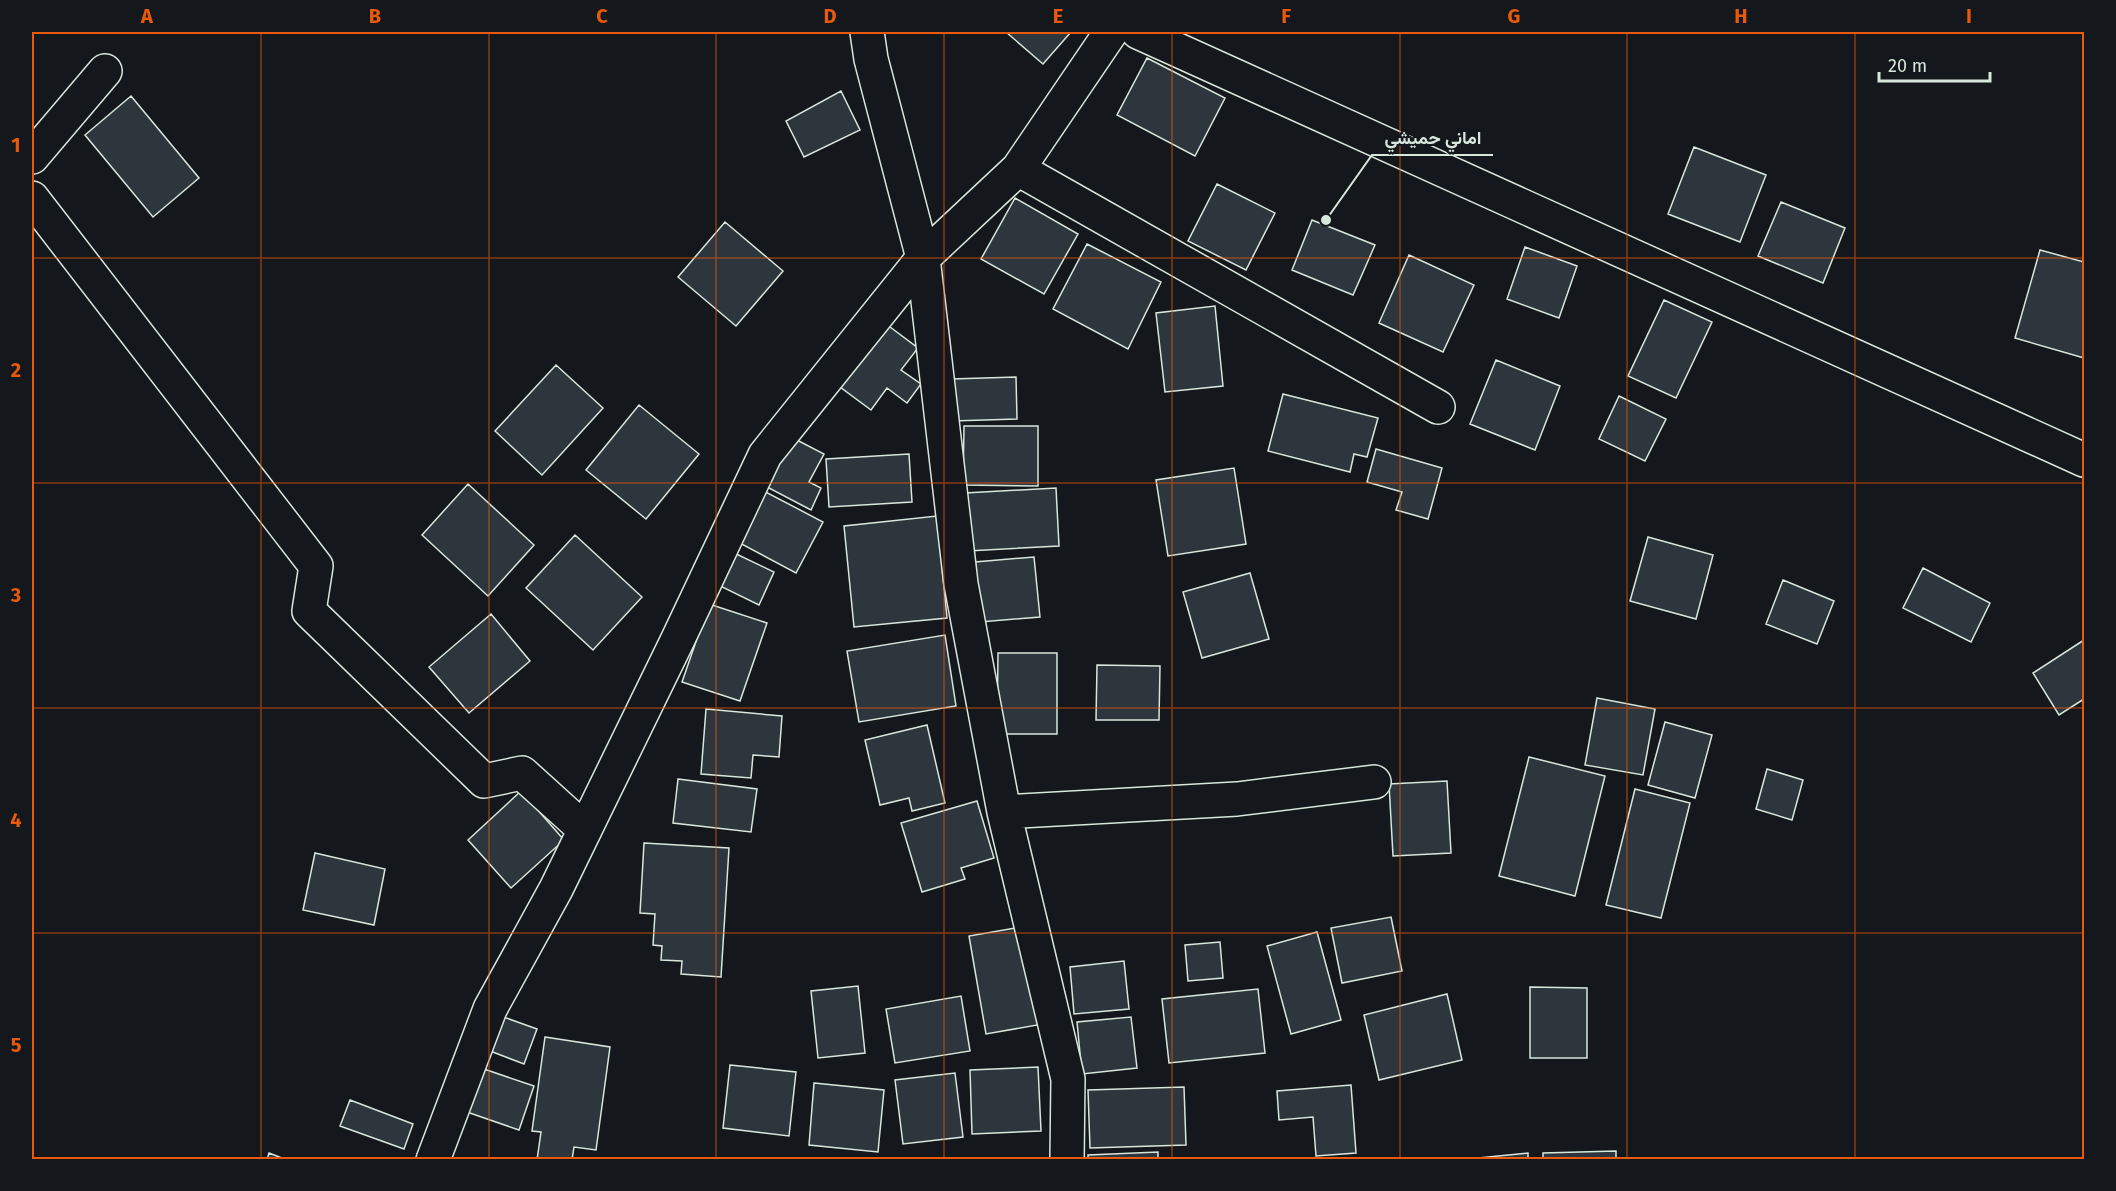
<svg xmlns="http://www.w3.org/2000/svg" width="2116" height="1191" font-family="'Fira Sans',Vazirmatn,sans-serif">
  <style>
    .building { fill: #2c363c; stroke: #d8e6dc; stroke-width: 1.5 }
    .lines { fill: none; stroke-linecap: round; stroke-linejoin: round }
    .minor-casing { stroke: #d8e6dc; stroke-width: 36 }
    .minor { stroke: #14181c; stroke-width: 33 }
    .grid { fill: none; stroke: #e8590c; stroke-width: 1.5; stroke-opacity: 0.55 }
    .leader { fill: none; stroke: #d8e6dc; stroke-width: 2 }
    .callout-dot { fill: #d8e6dc; stroke: #14181c; stroke-width: 2 }
    .callout-label { font-size: 18px; text-anchor: middle; font-weight: bold; fill: #d8e6dc; stroke: #14181c; stroke-width: 4.5; stroke-linejoin: round; paint-order: stroke }
    .neatline { fill: none; stroke: #e8590c; stroke-width: 2 }
    .grid-label { font-size: 20px; text-anchor: middle; font-weight: bold; fill: #e8590c }
  </style>
  <rect width="100%" height="100%" fill="#14181c"/>
  <path class="building" d="M1006,32H1071L1043,64Z
    M1147,58L1225,98L1195,156L1117,115Z
    M841,91L860,130L804,157L786,121Z
    M131,96L199,178L153,217L85,135Z
    M1694,147L1766,175L1740,242L1668,214Z
    M1217,184L1275,213L1246,270L1188,241Z
    M1015,198L1078,234L1044,294L981,259Z
    M1781,202L1845,228L1823,283L1758,256Z
    M1312,220L1375,245L1353,295L1292,270Z
    M725,222L783,271L736,326L678,277Z
    M1087,244L1161,282L1128,349L1053,309Z
    M1525,247L1577,266L1559,318L1507,299Z
    M2040,250L2084,262V358L2015,338Z
    M1409,255L1474,285L1443,352L1379,323Z
    M1664,300L1712,322L1676,398L1628,376Z
    M1215,306L1223,386L1165,392L1156,313Z
    M878,318L918,348L901,370L921,384L907,403L887,388L871,410L832,381Z
    M1496,360L1560,386L1535,450L1470,424Z
    M556,365L603,408L542,475L495,431Z
    M1016,377L1017,419L952,421L951,379Z
    M1283,394L1378,418L1367,457L1354,454L1350,472L1268,451Z
    M1619,396L1666,419L1645,461L1599,439Z
    M639,405L699,454L646,519L586,470Z
    M964,426H1038V486L963,485Z
    M793,438L824,454L809,482L821,488L811,510L767,487Z
    M1376,449L1442,468L1428,519L1396,510L1402,492L1367,482Z
    M909,454L912,502L829,507L826,459Z
    M1234,468L1246,544L1168,556L1156,480Z
    M468,484L534,545L488,596L422,535Z
    M1056,488L1059,546L968,551L965,493Z
    M760,489L823,522L796,573L734,540Z
    M937,516L947,618L854,627L844,526Z
    M575,535L642,597L593,650L526,588Z
    M1648,537L1713,555L1696,619L1630,601Z
    M730,551L774,572L759,605L714,583Z
    M1034,557L1040,617L980,622L975,562Z
    M1923,568L1990,603L1971,642L1903,608Z
    M1250,573L1269,639L1202,658L1183,592Z
    M1783,580L1834,601L1817,644L1766,624Z
    M709,604L767,623L740,701L682,682Z
    M491,614L530,661L469,713L429,667Z
    M945,635L956,706L859,722L847,651Z
    M2084,640V699L2059,715L2033,673Z
    M998,653H1057V734H997Z
    M1097,665L1160,666L1159,720H1096Z
    M1597,698L1655,709L1643,775L1585,765Z
    M706,709L782,716L779,757L753,755L751,778L701,774Z
    M1665,722L1712,735L1695,798L1648,785Z
    M927,725L945,803L912,811L909,798L880,805L865,740Z
    M1529,757L1605,776L1575,896L1499,876Z
    M1767,769L1803,780L1792,820L1756,809Z
    M678,779L757,789L751,832L673,823Z
    M1447,781L1451,853L1393,856L1389,784Z
    M1635,789L1690,803L1661,918L1606,905Z
    M521,791L564,840L511,888L468,840Z
    M977,801L994,858L961,868L965,879L922,892L901,823Z
    M644,843L729,848L721,977L681,974L682,961L661,960L662,946L653,945L655,914L640,913Z
    M315,853L385,869L374,925L303,910Z
    M1391,917L1402,971L1342,983L1331,928Z
    M1026,926L1043,1024L986,1034L969,936Z
    M1317,932L1341,1020L1291,1034L1267,946Z
    M1220,942L1223,978L1188,981L1185,945Z
    M1124,961L1129,1009L1074,1014L1070,967Z
    M858,986L865,1053L818,1058L811,991Z
    M1530,987L1587,988V1058H1530Z
    M1258,989L1265,1053L1169,1063L1162,999Z
    M1447,994L1462,1060L1379,1080L1364,1015Z
    M961,996L970,1051L895,1063L886,1009Z
    M498,1015L537,1029L524,1064L485,1049Z
    M1131,1017L1137,1068L1082,1074L1077,1022Z
    M545,1037L610,1047L596,1150L574,1147L572,1160H537L541,1132L532,1131Z
    M730,1065L796,1072L789,1136L723,1128Z
    M478,1067L534,1086L519,1130L464,1111Z
    M1038,1067L1041,1131L972,1134L970,1070Z
    M955,1073L963,1137L903,1144L895,1080Z
    M814,1083L884,1090L878,1152L809,1145Z
    M1351,1085L1356,1153L1316,1156L1313,1117L1279,1120L1277,1091Z
    M1184,1087L1186,1145L1090,1148L1088,1090Z
    M350,1100L413,1124L404,1149L340,1126Z
    M1616,1151V1160H1543V1153Z
    M1158,1152V1160H1088V1155Z
    M269,1153L287,1160H267Z
    M1528,1153V1160H1458Z"/>
  <g class="lines">
    <defs>
      <path id="minor" d="M867,32L871,59L923,258L961,584L1004,812L1068,1079L1067,1160
        M1138,32L2084,460
        M32,157L105,71
        M1018,169L1438,407
        M32,198L316,566L309,611L484,781L522,773L585,830
        M1004,812L1237,799L1374,782
        M433,1160L490,1009L556,889L678,639L765,455L923,258L1018,169L1111,32"/>
    </defs>
    <use href="#minor" class="minor-casing"/>
    <use href="#minor" class="minor"/>
  </g>
  <path class="grid" d="M261,32V1160M489,32V1160M716,32V1160M944,32V1160M1172,32V1160M1400,32V1160M1627,32V1160M1855,32V1160M32,258H2084M32,483H2084M32,708H2084M32,933H2084"/>
  <path class="leader" d="M1326 220L1372 155H1493"/>
  <circle class="callout-dot" cx="1326" cy="220" r="6"/>
  <g class="callout-label">
    <text x="1433" y="144">اماني حميشي</text>
  </g>
  <rect width="2116" height="1191" fill="none" stroke="#14181c" stroke-width="66"/>
  <path d="M1879 72v9h111v-9" fill="none" stroke="#d8e6dc" stroke-width="3"/>
  <text x="1888" y="72" font-size="18" fill="#d8e6dc" stroke="#14181c" stroke-width="4.5" paint-order="stroke">20 m</text>
  <rect x="33" y="33" width="2050" height="1125" class="neatline"/>
  <g class="grid-label">
    <text x="147" y="23">A</text>
    <text x="375" y="23">B</text>
    <text x="602" y="23">C</text>
    <text x="830" y="23">D</text>
    <text x="1058" y="23">E</text>
    <text x="1286" y="23">F</text>
    <text x="1514" y="23">G</text>
    <text x="1741" y="23">H</text>
    <text x="1969" y="23">I</text>
    <text x="16" y="152">1</text>
    <text x="16" y="377">2</text>
    <text x="16" y="602">3</text>
    <text x="16" y="827">4</text>
    <text x="16" y="1052">5</text>
  </g>
</svg>
